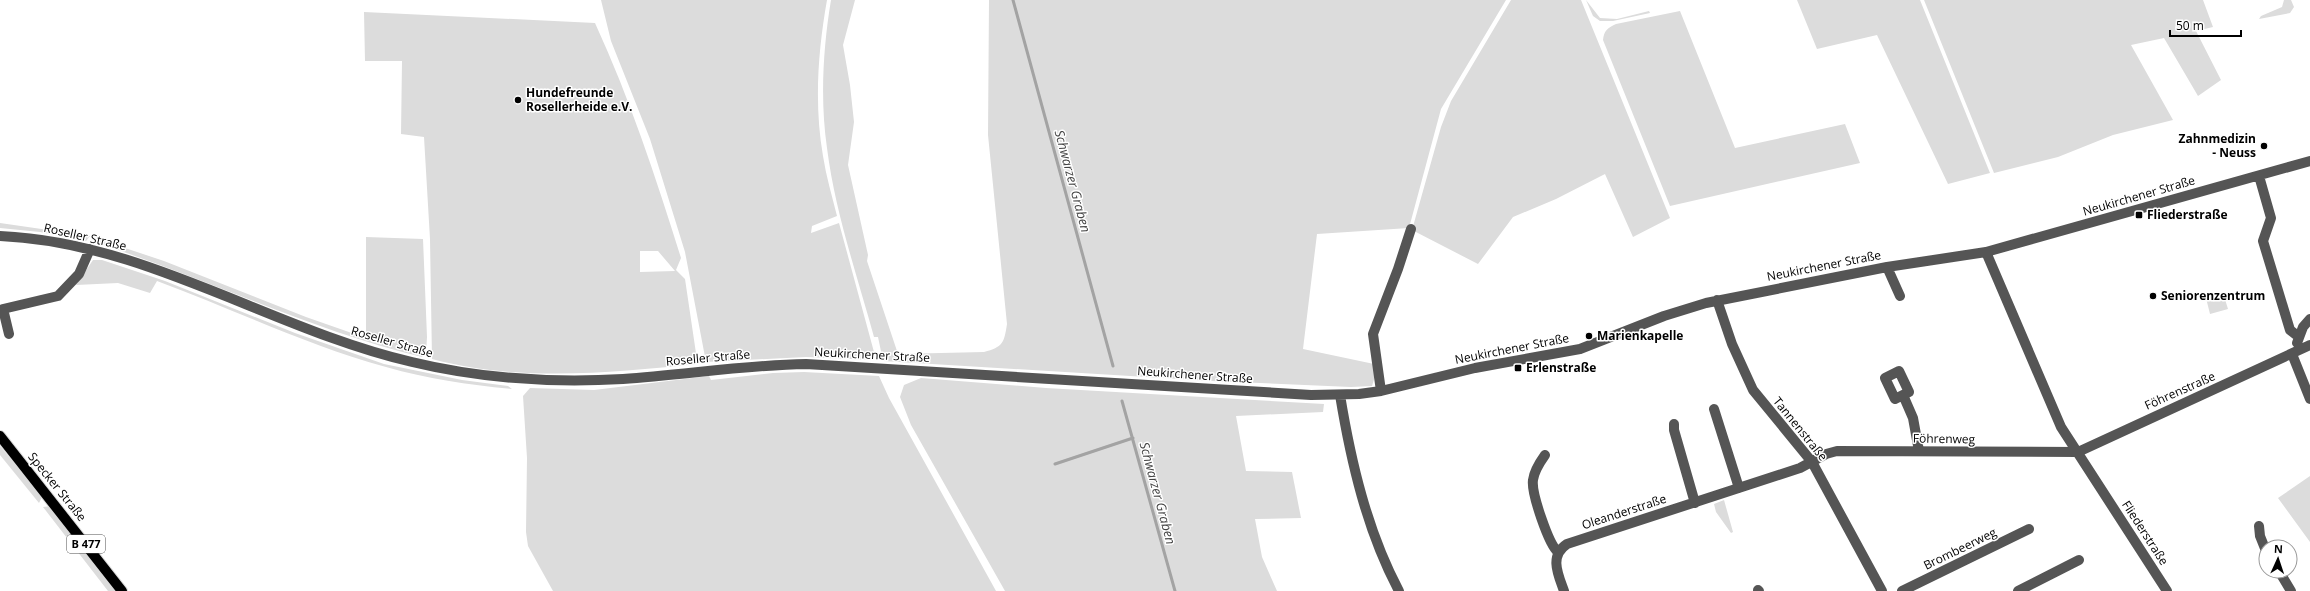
<svg xmlns="http://www.w3.org/2000/svg" width="2310" height="591" font-family="'Open Sans',sans-serif">
  <style>
    .green { fill: #dcdcdc; fill-rule: evenodd }
    .lines { fill: none; stroke-linecap: round; stroke-linejoin: round }
    .stream { stroke: #a3a3a3; stroke-width: 3 }
    .major-casing { stroke: #dbdbdb; stroke-width: 12 }
    .minor { stroke: #555; stroke-width: 10 }
    .major { stroke: #000; stroke-width: 10 }
    .poi-dot { fill: #000; stroke: #fff; stroke-width: 1.5 }
    .labels { text-anchor: middle; stroke-width: 3; stroke-linejoin: round; paint-order: stroke }
    .shield { fill: #fff; stroke: #4c4c4c; stroke-width: 1 }
    .shield-label { font-size: 11px; font-weight: bold; fill: #000 }
    .poi-label { font-size: 12px; font-weight: bold; fill: #000; stroke: #fff; text-anchor: start }
    .street-label { font-size: 12px; fill: #000; stroke: #fff }
    .water-label { font-size: 13px; font-style: italic; fill: #444; stroke: #fff }
  </style>
  <rect width="100%" height="100%" fill="#fff"/>
  <path class="green" d="M601,0H827C818,51 814,104 823,156C826,176 832,196 837,216L812,226L811,233L839,223L874,352L872,360L806,357L706,362L685,252L650,139L611,41Z
    M831,0H855L843,45L850,85L854,122L848,165L868,255L867,261L898,354L984,352C1003,347 1004,343 1007,324L988,135L989,0H1506L1441,109L1409,228L1317,234L1303,349L1374,364L1375,376L1372,386L1351,387L1212,381L883,361L878,337H874C857,275 835,212 827,148C820,100 823,48 831,0Z
    M1511,0H1581L1670,218L1633,237L1605,174L1556,199L1513,217L1478,264L1412,230L1441,127L1451,101Z
    M1586,0L1600,18L1617,19L1649,11L1650,13L1613,21H1600L1593,16Z
    M1797,0H1920L1990,173L1948,184L1877,35L1817,49Z
    M1924,0H2203L2213,27L2196,31L2221,80L2198,96L2164,38L2131,45L2173,120L2113,135L2058,157L1994,173Z
    M2284,0H2291L2294,7L2290,13L2259,19L2261,16L2282,7Z
    M1680,11L1735,148L1845,124L1860,163L1670,206L1603,40C1604,31 1607,28 1616,24Z
    M364,12L595,23C630,99 656,178 681,258L676,270L685,279L697,360L699,361L697,364C611,373 517,382 432,359L430,239L424,137L401,134L402,61H365ZM640,251H658L675,271L640,272Z
    M0,223L90,236L86,241L40,232L0,228Z
    M366,237L423,239L427,337L426,354L422,357C311,330 208,279 100,244L98,239L164,261L306,317L366,338Z
    M93,260H102L165,281L295,333L384,364L462,380L508,386L512,389C469,385 428,379 386,367C308,346 233,309 157,281L150,293L118,283L76,285Z
    M2223,293L2228,309L2210,314L2206,298Z
    M804,372L879,376L889,398L996,591H553L528,546L526,532L527,458L523,396L530,388L594,390L709,376L711,380L773,373Z
    M921,378L1046,388L1324,404L1323,412L1236,416L1246,471L1292,472L1301,518L1255,519L1262,557L1277,591H1005L911,425L900,397L904,385Z
    M0,446L42,497L39,503L0,455Z
    M2310,476V542L2278,498Z
    M1724,500L1733,532L1731,533L1716,512L1714,504Z
    M52,506L117,591H108L43,507Z"/>
  <g class="lines">
    <path class="stream" d="M1013,0L1113,366
      M1122,401L1175,591
      M1055,464L1133,438"/>
    <defs>
      <path id="major" d="M0,436L122,591"/>
    </defs>
    <use href="#major" class="major-casing"/>
    <path class="minor" d="M2259,176L2271,218L2263,241L2290,330L2299,337
      M0,236C146,242 273,330 412,362C482,379 552,383 623,379C684,375 745,365 806,364L1311,395L1359,394L1381,391L1475,368L1580,349L1664,316L1706,303L1887,267L1986,252L2310,161
      M1986,252L2061,427L2167,591
      M1887,267L1900,296
      M1717,300L1732,344L1753,390L1812,462L1882,591
      M9,334L3,309L58,296L79,274L90,249
      M2297,343L2303,327L2310,319
      M2292,354L2310,399
      M1899,371L1909,392L1895,399L1885,378Z
      M1381,391L1373,334L1398,269L1411,229
      M1340,395C1351,462 1367,531 1399,591
      M1903,395L1913,418L1919,451
      M1714,409L1739,488
      M1674,424V430L1695,503
      M1545,455C1540,462 1534,472 1533,480C1531,493 1549,545 1558,552
      M2259,526L2260,536L2266,551
      M2279,571L2291,591
      M1758,590L1759,591
      M1564,591C1558,574 1549,556 1567,544L1800,468L1826,454L1837,451L2078,452L2310,345
      M1902,591L2029,529
      M2018,591L2079,560"/>
    <use href="#major" class="major"/>
  </g>
  <g class="poi-dot">
    <circle cx="518" cy="100" r="4"/>
    <circle cx="2264" cy="146" r="4"/>
    <rect x="2135" y="211" width="8" height="8" rx="2"/>
    <circle cx="2153" cy="296" r="4"/>
    <circle cx="1589" cy="336" r="4"/>
    <rect x="1514" y="364" width="8" height="8" rx="2"/>
  </g>
  <g class="labels">
    <rect class="shield" x="67" y="535" width="38" height="18" rx="3"/>
    <g class="shield-label">
      <text x="86" y="548">B 477</text>
    </g>
    <g class="poi-label">
      <text x="526" y="97">Hundefreunde<tspan x="526" dy="14">Rosellerheide e.V.</tspan></text>
      <text x="2256" y="143" text-anchor="end">Zahnmedizin<tspan x="2256" dy="14">- Neuss</tspan></text>
      <text x="2147" y="219">Fliederstraße</text>
      <text x="2161" y="300">Seniorenzentrum</text>
      <text x="1597" y="340">Marienkapelle</text>
      <text x="1526" y="372">Erlenstraße</text>
    </g>
    <g class="street-label">
      <text transform="translate(2139 196) rotate(-16)" y="4">Neukirchener Straße</text>
      <text transform="translate(85 237) rotate(13)" y="4">Roseller Straße</text>
      <text transform="translate(1824 266) rotate(-11)" y="4">Neukirchener Straße</text>
      <text transform="translate(392 342) rotate(16)" y="4">Roseller Straße</text>
      <text transform="translate(1512 349) rotate(-11)" y="4">Neukirchener Straße</text>
      <text transform="translate(872 355) rotate(3)" y="4">Neukirchener Straße</text>
      <text transform="translate(708 358) rotate(-5)" y="4">Roseller Straße</text>
      <text transform="translate(1195 375) rotate(4)" y="4">Neukirchener Straße</text>
      <text transform="translate(2180 391) rotate(-24)" y="4">Föhrenstraße</text>
      <text transform="translate(1800 429) rotate(51)" y="4">Tannenstraße</text>
      <text transform="translate(1944 439) rotate(1)" y="4">Föhrenweg</text>
      <text transform="translate(57 487) rotate(51)" y="4">Specker Straße</text>
      <text transform="translate(1624 512) rotate(-18)" y="4">Oleanderstraße</text>
      <text transform="translate(2145 533) rotate(57)" y="4">Fliederstraße</text>
      <text transform="translate(1960 549) rotate(-26)" y="4">Brombeerweg</text>
    </g>
    <g class="water-label">
      <text transform="translate(1073 181) rotate(75)" y="5">Schwarzer Graben</text>
      <text transform="translate(1158 493) rotate(75)" y="5">Schwarzer Graben</text>
    </g>
  </g>
  <g transform="translate(2278 559) rotate(3)"><circle r="19" fill="#ffffff" stroke="#999999"/>
  <path d="M0-3L7 15L0 10L-7 15Z" fill="#000000"/>
  <text y="-6" font-size="11" font-weight="bold" text-anchor="middle" fill="#000000">N</text>
  </g>
  <path d="M2170 30v6h71v-6" fill="none" stroke="#000000" stroke-width="2"/>
  <text x="2176" y="30" font-size="12" fill="#000000" stroke="#ffffff" stroke-width="3" paint-order="stroke">50 m</text>
</svg>
